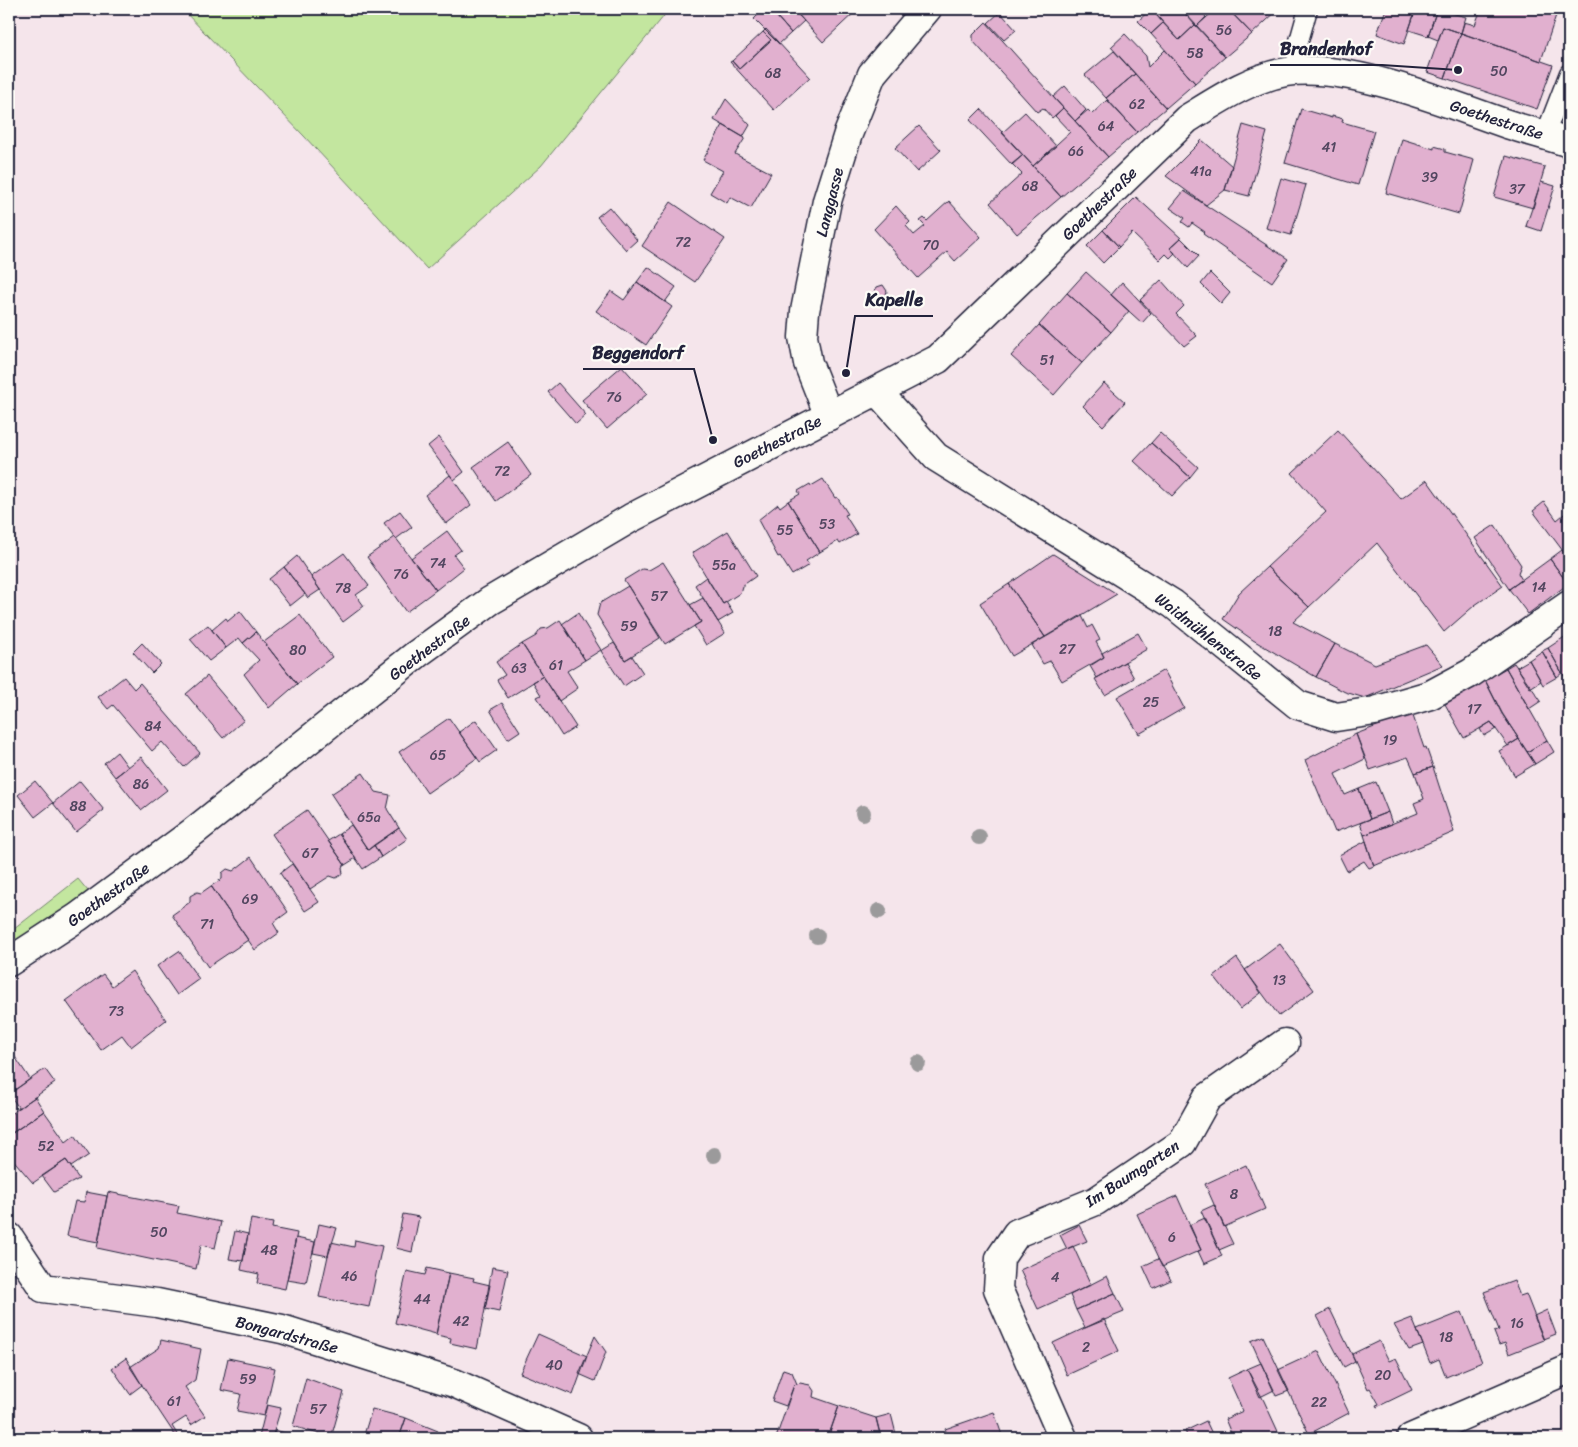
<svg xmlns="http://www.w3.org/2000/svg" width="1578" height="1447" font-family="Sriracha,sans-serif">
  <style>
    .green { fill: #c3e69f; stroke: #72846d }
    .building { fill: #e1b0cf; stroke: #22223b }
    .lines { fill: none; stroke-linecap: round; stroke-linejoin: round }
    .lane-casing { stroke: #22223b; stroke-width: 21 }
    .street-casing { stroke: #22223b; stroke-width: 31 }
    .secondary-casing { stroke: #22223b; stroke-width: 31 }
    .lane { stroke: #fdfcf7; stroke-width: 18 }
    .street { stroke: #fdfcf7; stroke-width: 28 }
    .secondary { stroke: #fdfcf7; stroke-width: 28 }
    .tree { fill: #9b9a9b }
    .labels { text-anchor: middle; stroke-width: 4.5; stroke-linejoin: round; paint-order: stroke }
    .number-label { font-size: 14px; fill: #524660 }
    .street-label { font-size: 16px; fill: #22223b; stroke: #fdfcf7 }
    .leader { fill: none; stroke: #22223b; stroke-width: 2 }
    .callout-dot { fill: #22223b; stroke: #fdfcf7; stroke-width: 2 }
    .callout-label { font-size: 18px; text-anchor: middle; font-weight: bold; fill: #22223b; stroke: #fdfcf7; stroke-width: 4.5; stroke-linejoin: round; paint-order: stroke }
  </style>
  <rect width="100%" height="100%" fill="#f5e5eb"/>
  <filter id="ink" filterUnits="userSpaceOnUse"><feTurbulence type="fractalNoise" baseFrequency=".02" numOctaves="2"/><feDisplacementMap in="SourceGraphic" scale="10" xChannelSelector="R" yChannelSelector="G"/><feConvolveMatrix kernelMatrix="1 2 1 2 8 2 1 2 1" color-interpolation-filters="sRGB"/></filter>
  <g filter="url(#ink)">
    <path class="green" d="M182,9H656L664,16L541,166L427,269L304,136Z
      M78,879L88,891L28,937L9,945V933Z"/>
    <path class="building" d="M764,9H770L791,33L779,44L754,19Z
      M770,9H793L804,21L791,33Z
      M793,9H855L857,10L823,42Z
      M1151,9L1163,23L1151,34L1138,21Z
      M1151,9H1181L1195,25L1179,40Z
      M1181,9H1199L1206,17L1197,26Z
      M1216,9H1228L1252,34L1225,57L1197,26Z
      M1228,9H1279L1252,34Z
      M1386,9H1416L1404,44L1377,34Z
      M1416,9H1437L1428,36L1409,30Z
      M1437,9L1466,17L1461,33L1443,27L1438,40L1428,36Z
      M1481,9H1558L1541,61L1461,33L1464,22L1475,25Z
      M1000,12L1016,30L1004,40L988,23Z
      M986,22L1063,108L1052,118L1043,108L1037,112L973,41V35Z
      M1163,23L1179,40L1195,25L1225,57L1195,83L1151,34Z
      M1443,27L1461,33L1445,78L1427,72Z
      M766,29L810,77L774,110L730,62L732,61L739,69L771,40L763,32Z
      M763,32L771,40L739,69L732,61Z
      M1461,33L1553,65L1537,109L1445,78Z
      M1125,34L1146,56L1148,67L1165,50L1195,83L1166,108L1111,47Z
      M1114,51L1135,74L1106,98L1085,75Z
      M1135,74L1166,108L1137,132L1106,98Z
      M1065,86L1086,110L1075,121L1053,97Z
      M726,99L750,125L743,137L714,120Z
      M1107,100L1137,132L1108,157L1075,121L1088,110L1092,114Z
      M1063,108L1108,157L1061,197L1033,166L1070,132L1055,116Z
      M981,109L1023,155L1012,165L970,120Z
      M1301,109L1332,118V116L1343,119L1342,122L1374,131L1358,185L1285,163Z
      M1025,112L1056,146L1033,166L1002,133Z
      M723,125L745,138L735,154L771,173L751,208L730,197L727,203L710,193L723,171L703,160Z
      M1243,125L1267,132L1249,196L1225,190Z
      M919,126L941,150L917,172L895,148Z
      M1402,139L1434,149V146L1445,149V152L1474,160L1459,214L1386,193Z
      M1202,140L1232,166L1225,190L1206,205L1166,176Z
      M1023,155L1061,197L1017,234L990,203L1022,174L1012,164Z
      M1506,156L1545,167L1533,208L1494,197Z
      M1281,178L1306,185L1291,235L1266,228Z
      M1541,182L1555,186L1541,231L1526,226Z
      M1184,191L1288,259L1272,282L1203,234L1205,232L1192,223L1189,227L1182,222L1185,218L1170,208Z
      M1136,197L1181,238L1170,248L1175,253L1170,258L1166,254L1160,260L1132,233L1119,247L1103,230Z
      M949,201L981,237L955,261L947,252L918,278L874,229L896,206L910,222L906,226L914,235L925,226L920,221L924,218L927,221Z
      M671,202L725,239L695,282L642,246Z
      M609,207L637,240L626,250L597,217Z
      M1103,230L1119,247L1103,263L1087,246Z
      M1181,238L1199,256L1188,268L1170,248Z
      M648,267L676,287L665,302L637,282Z
      M1086,272L1129,311L1111,332L1067,293Z
      M1210,273L1230,293L1221,304L1201,284Z
      M1161,280L1184,306L1176,314L1197,336L1184,346L1140,300Z
      M637,282L672,307L646,345L596,311L611,291L624,300Z
      M1122,282L1151,313L1142,323L1111,295Z
      M883,285L887,291L884,303L871,297L877,287Z
      M1067,293L1111,332L1082,363L1039,325Z
      M1039,325L1082,363L1054,395L1011,356Z
      M622,366L647,394L607,429L582,400Z
      M558,383L586,415L576,424L548,392Z
      M1104,383L1125,402L1103,426L1083,406Z
      M1338,430L1401,499L1427,480L1503,586L1475,605L1444,632L1377,543L1309,607L1267,567L1326,512L1292,473Z
      M1160,433L1198,467L1190,477L1151,443Z
      M439,437L464,472L454,480L428,446Z
      M508,442L531,475L496,501L473,467Z
      M1151,443L1190,477L1172,496L1134,461Z
      M450,475L471,505L446,524L425,495Z
      M823,479L835,498L837,497L848,514L845,515L857,534L840,544L838,541L820,552L788,501L800,494L798,491L810,484L811,486Z
      M788,501L820,552L806,561L809,565L792,575L780,556L778,557L758,520L778,504L780,507Z
      M1544,502L1557,520L1569,510V559L1533,511Z
      M400,511L412,527L396,539L384,523Z
      M1495,525L1521,565L1518,573L1522,580L1509,589L1475,538Z
      M447,531L461,550L454,555L464,568L436,590L411,558Z
      M728,531L756,576L742,586L740,593L723,604L692,553Z
      M395,537L436,590L406,612L367,557Z
      M1562,550L1569,559L1568,584L1550,559Z
      M344,553L369,586L356,595L364,606L343,622L311,577Z
      M1053,554L1117,594L1045,637L1009,584Z
      M297,556L320,590L308,598L284,567Z
      M1550,559L1568,584L1528,614L1509,589Z
      M663,562L701,622L665,644L624,580L642,569L649,570Z
      M284,567L305,594L290,606L269,579Z
      M1267,567L1309,607L1293,622L1335,644L1316,677L1253,640L1223,619L1239,593Z
      M706,577L723,604L726,602L733,613L718,622L695,585Z
      M1009,584L1045,637L1012,656L980,603Z
      M628,586L660,638L625,660L597,615L600,603Z
      M703,598L725,633L706,645L694,626L701,622L690,605Z
      M240,611L256,632L243,643L239,638L226,648L212,630L226,618L228,621Z
      M578,613L601,650L585,660L562,624Z
      M300,615L332,657L297,684L264,642Z
      M1082,616L1088,628L1092,625L1100,640L1096,642L1104,657L1062,681L1050,661L1043,664L1032,645Z
      M560,620L585,660L567,671L578,688L559,701L522,644L536,636L541,629L548,628Z
      M208,625L226,648L209,661L190,639Z
      M256,632L297,684L269,708L244,674L259,660L243,643Z
      M1138,633L1147,649L1097,678L1090,666L1104,657L1102,653Z
      M1569,634V682L1568,683L1548,648Z
      M142,643L161,664L152,673L133,652Z
      M614,643L625,660L632,656L643,673L624,686L601,651Z
      M522,644L543,676L508,698L497,680L505,675L496,662Z
      M1335,644L1375,664L1426,645L1443,665L1365,698L1345,692L1316,677Z
      M1548,648L1562,673L1557,677L1542,651Z
      M1542,651L1557,677L1543,685L1529,660Z
      M1529,660L1541,681L1530,688L1517,667Z
      M1125,662L1134,678L1105,695L1095,679Z
      M1514,663L1541,701L1529,709L1506,668Z
      M1506,668L1547,740L1527,752L1502,713L1485,680Z
      M1164,670L1184,708L1139,734L1117,697Z
      M207,676L244,720L223,738L186,694Z
      M543,676L576,727L562,736L537,697L541,695L533,682Z
      M124,677L134,689L140,683L200,753L184,767L162,742L152,751L113,705L108,709L98,697Z
      M1485,680L1502,714L1519,739L1508,746L1491,722L1464,738L1445,704Z
      M502,703L520,731L508,739L490,710Z
      M1412,713L1424,748L1426,747L1433,767L1415,773L1408,757L1370,770L1356,734Z
      M449,718L477,758L427,793L399,752Z
      M476,720L497,750L480,762L459,732Z
      M1491,722L1496,729L1484,736L1480,729Z
      M1356,734L1365,759L1335,774L1345,795L1359,789L1370,819L1335,832L1305,760Z
      M1519,739L1535,764L1515,776L1499,751Z
      M1547,740L1554,752L1535,764L1527,752Z
      M117,752L128,767L115,777L104,763Z
      M141,757L167,790L141,810L115,777Z
      M1433,767L1454,832L1374,866L1364,835L1418,813L1414,803L1424,799L1415,773Z
      M363,773L376,792L390,795L387,809L399,828L368,850L331,794Z
      M35,781L53,803L35,817L18,795Z
      M80,781L104,810L76,832L53,803Z
      M1376,782L1388,812L1370,819L1359,789Z
      M307,810L345,865L342,867L343,874L336,878L330,876L310,889L272,834Z
      M1388,812L1392,824L1364,835L1360,823Z
      M351,825L368,850L374,845L381,857L363,869L339,834Z
      M399,828L407,839L381,857L374,845Z
      M339,834L356,858L345,865L328,841Z
      M1366,841L1374,866L1369,868L1364,861L1347,871L1339,855Z
      M251,857L288,912L273,923L279,933L255,950L211,886L222,879V873L227,869L233,871Z
      M292,864L319,902L305,911L280,873Z
      M211,886L248,940L208,967L172,915L190,902V896L197,892L201,893Z
      M1280,944L1314,990L1279,1016L1245,970Z
      M179,951L199,979L177,995L157,966Z
      M1237,958L1261,993L1240,1009L1214,976Z
      M132,971L166,1020L131,1047L122,1035L101,1050L66,1001L103,974L112,986Z
      M9,1048L30,1079L9,1094Z
      M45,1069L55,1083L19,1108L9,1094Z
      M35,1097L44,1111L11,1134L9,1115Z
      M44,1111L66,1142L75,1135L89,1155L71,1167L66,1160L33,1183L10,1156L12,1155L9,1149V1135Z
      M66,1160L79,1179L54,1192L42,1176Z
      M1246,1165L1265,1209L1224,1227L1205,1184Z
      M86,1192L107,1196L98,1242L67,1236L75,1201L84,1202Z
      M108,1192L179,1206L177,1213L221,1222L215,1248L201,1245L196,1269L97,1248Z
      M1177,1196L1201,1250L1162,1267L1137,1214Z
      M1214,1205L1233,1244L1219,1250L1201,1211Z
      M403,1214L419,1217L412,1252L396,1248Z
      M1205,1218L1222,1256L1204,1264L1198,1251L1201,1250L1189,1225Z
      M251,1219L273,1223L272,1228L297,1233L285,1289L257,1283L259,1274L241,1270Z
      M319,1224L337,1228L328,1256L313,1253Z
      M1079,1225L1087,1241L1067,1249L1060,1235Z
      M235,1231L248,1234L243,1261L229,1259Z
      M296,1238L315,1242L306,1283L287,1280Z
      M355,1240L382,1246L369,1307L319,1297L331,1242L354,1247Z
      M1073,1246L1091,1285L1038,1309L1020,1270Z
      M1158,1259L1171,1280L1153,1288L1143,1266Z
      M492,1267L508,1270L499,1312L485,1309Z
      M427,1268L449,1273L436,1334L395,1323L407,1271L425,1275Z
      M449,1273L474,1278L473,1281L490,1285L477,1349L450,1343L451,1338L436,1335Z
      M1107,1276L1115,1293L1076,1310L1070,1295Z
      M1514,1281L1520,1296L1526,1294L1544,1340L1509,1354L1505,1343L1499,1345L1494,1332L1499,1330L1484,1292Z
      M1115,1293L1124,1312L1085,1328L1076,1310Z
      M1330,1309L1355,1361L1344,1367L1317,1316Z
      M1547,1310L1556,1334L1543,1339L1534,1316Z
      M1462,1312L1482,1362L1446,1377L1439,1359L1430,1363L1417,1330Z
      M1412,1318L1423,1345L1409,1350L1394,1325Z
      M1104,1319L1119,1351L1067,1375L1053,1343Z
      M538,1334L587,1356L573,1395L520,1373Z
      M595,1336L606,1352L595,1381L579,1374Z
      M1263,1336L1289,1391L1276,1396L1251,1341Z
      M161,1340L201,1349L195,1380L185,1387L205,1416L191,1425L186,1417L172,1426L177,1434L175,1435L130,1367L159,1348Z
      M1379,1341L1389,1361L1396,1358L1412,1390L1377,1407L1376,1405L1379,1404L1370,1388L1368,1389L1352,1354Z
      M1319,1351L1349,1413L1309,1434L1278,1370Z
      M126,1358L142,1385L130,1394L112,1368Z
      M228,1358L275,1368L264,1416L237,1411L241,1394L221,1390Z
      M1261,1363L1274,1390L1260,1397L1247,1369Z
      M783,1369L792,1372L797,1384L794,1385L786,1406L772,1401Z
      M1247,1369L1264,1401L1281,1438H1233L1225,1419L1243,1411L1228,1378Z
      M306,1378L344,1392L331,1438L293,1426Z
      M800,1383L810,1385L814,1391L813,1397L839,1406L828,1438H776L794,1385Z
      M267,1405L281,1408L272,1438L259,1437Z
      M839,1406L876,1418L881,1438H828Z
      M372,1409L406,1418L399,1438H363Z
      M994,1412L1003,1438H949L945,1429Z
      M891,1414L897,1438H881L876,1418Z
      M406,1418L438,1431L436,1438H399Z
      M1206,1421L1214,1438H1188L1185,1431Z
      M275,1430L292,1435L291,1438H272Z"/>
    <g class="lines">
      <defs>
        <path id="lane" d="M1296,72L1297,48L1308,9
          M1545,135L1569,73"/>
        <path id="street" d="M877,391L936,457L1173,604L1298,705L1336,717L1375,711L1430,695L1471,673L1569,605
          M829,416L808,363L803,337L805,311L827,201L848,134L872,74L927,9
          M9,1237L43,1288L157,1303L282,1329L454,1383L578,1438
          M1063,1438L998,1289L1000,1258L1017,1233L1096,1201L1182,1143L1207,1098L1285,1043
          M1411,1438L1569,1369"/>
        <path id="secondary" d="M9,962L78,917L193,832L417,654L490,601L631,518L938,359L1187,119C1218,100 1250,78 1286,72C1347,62 1449,104 1507,124C1528,131 1549,136 1569,143"/>
      </defs>
      <use href="#lane" class="lane-casing"/>
      <use href="#street" class="street-casing"/>
      <use href="#secondary" class="secondary-casing"/>
      <use href="#lane" class="lane"/>
      <use href="#street" class="street"/>
      <use href="#secondary" class="secondary"/>
    </g>
    <g class="tree">
      <circle cx="863" cy="813" r="8"/>
      <circle cx="979" cy="837" r="8"/>
      <circle cx="879" cy="911" r="8"/>
      <circle cx="817" cy="936" r="8"/>
      <circle cx="918" cy="1063" r="8"/>
      <circle cx="714" cy="1155" r="8"/>
    </g>
  </g>
  <g class="labels">
    <g class="number-label">
      <text x="1224" y="35">56</text>
      <text x="1195" y="58">58</text>
      <text x="1499" y="76">50</text>
      <text x="773" y="78">68</text>
      <text x="1137" y="109">62</text>
      <text x="1106" y="131">64</text>
      <text x="1329" y="152">41</text>
      <text x="1076" y="156">66</text>
      <text x="1201" y="176">41a</text>
      <text x="1430" y="182">39</text>
      <text x="1030" y="191">68</text>
      <text x="1517" y="194">37</text>
      <text x="683" y="247">72</text>
      <text x="931" y="250">70</text>
      <text x="1047" y="365">51</text>
      <text x="614" y="402">76</text>
      <text x="502" y="476">72</text>
      <text x="827" y="529">53</text>
      <text x="785" y="535">55</text>
      <text x="438" y="568">74</text>
      <text x="724" y="570">55a</text>
      <text x="401" y="579">76</text>
      <text x="1539" y="592">14</text>
      <text x="343" y="593">78</text>
      <text x="659" y="601">57</text>
      <text x="629" y="631">59</text>
      <text x="1275" y="636">18</text>
      <text x="1067" y="654">27</text>
      <text x="298" y="655">80</text>
      <text x="556" y="670">61</text>
      <text x="519" y="673">63</text>
      <text x="1151" y="707">25</text>
      <text x="1474" y="714">17</text>
      <text x="153" y="731">84</text>
      <text x="1390" y="745">19</text>
      <text x="438" y="760">65</text>
      <text x="141" y="789">86</text>
      <text x="78" y="811">88</text>
      <text x="369" y="822">65a</text>
      <text x="310" y="858">67</text>
      <text x="250" y="904">69</text>
      <text x="207" y="929">71</text>
      <text x="1279" y="985">13</text>
      <text x="116" y="1016">73</text>
      <text x="46" y="1151">52</text>
      <text x="1234" y="1199">8</text>
      <text x="159" y="1237">50</text>
      <text x="1172" y="1242">6</text>
      <text x="269" y="1255">48</text>
      <text x="349" y="1281">46</text>
      <text x="1055" y="1282">4</text>
      <text x="422" y="1304">44</text>
      <text x="461" y="1326">42</text>
      <text x="1517" y="1328">16</text>
      <text x="1446" y="1342">18</text>
      <text x="1086" y="1352">2</text>
      <text x="554" y="1370">40</text>
      <text x="1383" y="1380">20</text>
      <text x="248" y="1384">59</text>
      <text x="174" y="1406">61</text>
      <text x="1319" y="1407">22</text>
      <text x="318" y="1414">57</text>
    </g>
    <g class="street-label">
      <text transform="translate(1497 119) rotate(18)" y="6">Goethestraße</text>
      <text transform="translate(829 202) rotate(-76)" y="6">Langgasse</text>
      <text transform="translate(1099 203) rotate(-44)" y="6">Goethestraße</text>
      <text transform="translate(777 441) rotate(-27)" y="6">Goethestraße</text>
      <text transform="translate(1209 636) rotate(38)" y="6">Waidmühlenstraße</text>
      <text transform="translate(429 647) rotate(-37)" y="6">Goethestraße</text>
      <text transform="translate(108 894) rotate(-36)" y="6">Goethestraße</text>
      <text transform="translate(1132 1173) rotate(-33)" y="6">Im Baumgarten</text>
      <text transform="translate(287 1334) rotate(15)" y="6">Bongardstraße</text>
    </g>
  </g>
  <path class="leader" d="M1458 70L1382 65H1270M846 373L855 316H933M713 440L694 369H583"/>
  <g class="callout-dot">
    <circle cx="1458" cy="70" r="5"/>
    <circle cx="846" cy="373" r="5"/>
    <circle cx="713" cy="440" r="5"/>
  </g>
  <g class="callout-label">
    <text x="1326" y="55">Brandenhof</text>
    <text x="894" y="306">Kapelle</text>
    <text x="638" y="359">Beggendorf</text>
  </g>
  <rect width="1578" height="1447" fill="none" stroke="#fdfcf7" stroke-width="30"/>
  <rect x="15" y="15" width="1548" height="1417" fill="none" stroke="#22223b" stroke-width="2" filter="url(#ink)"/>
</svg>
